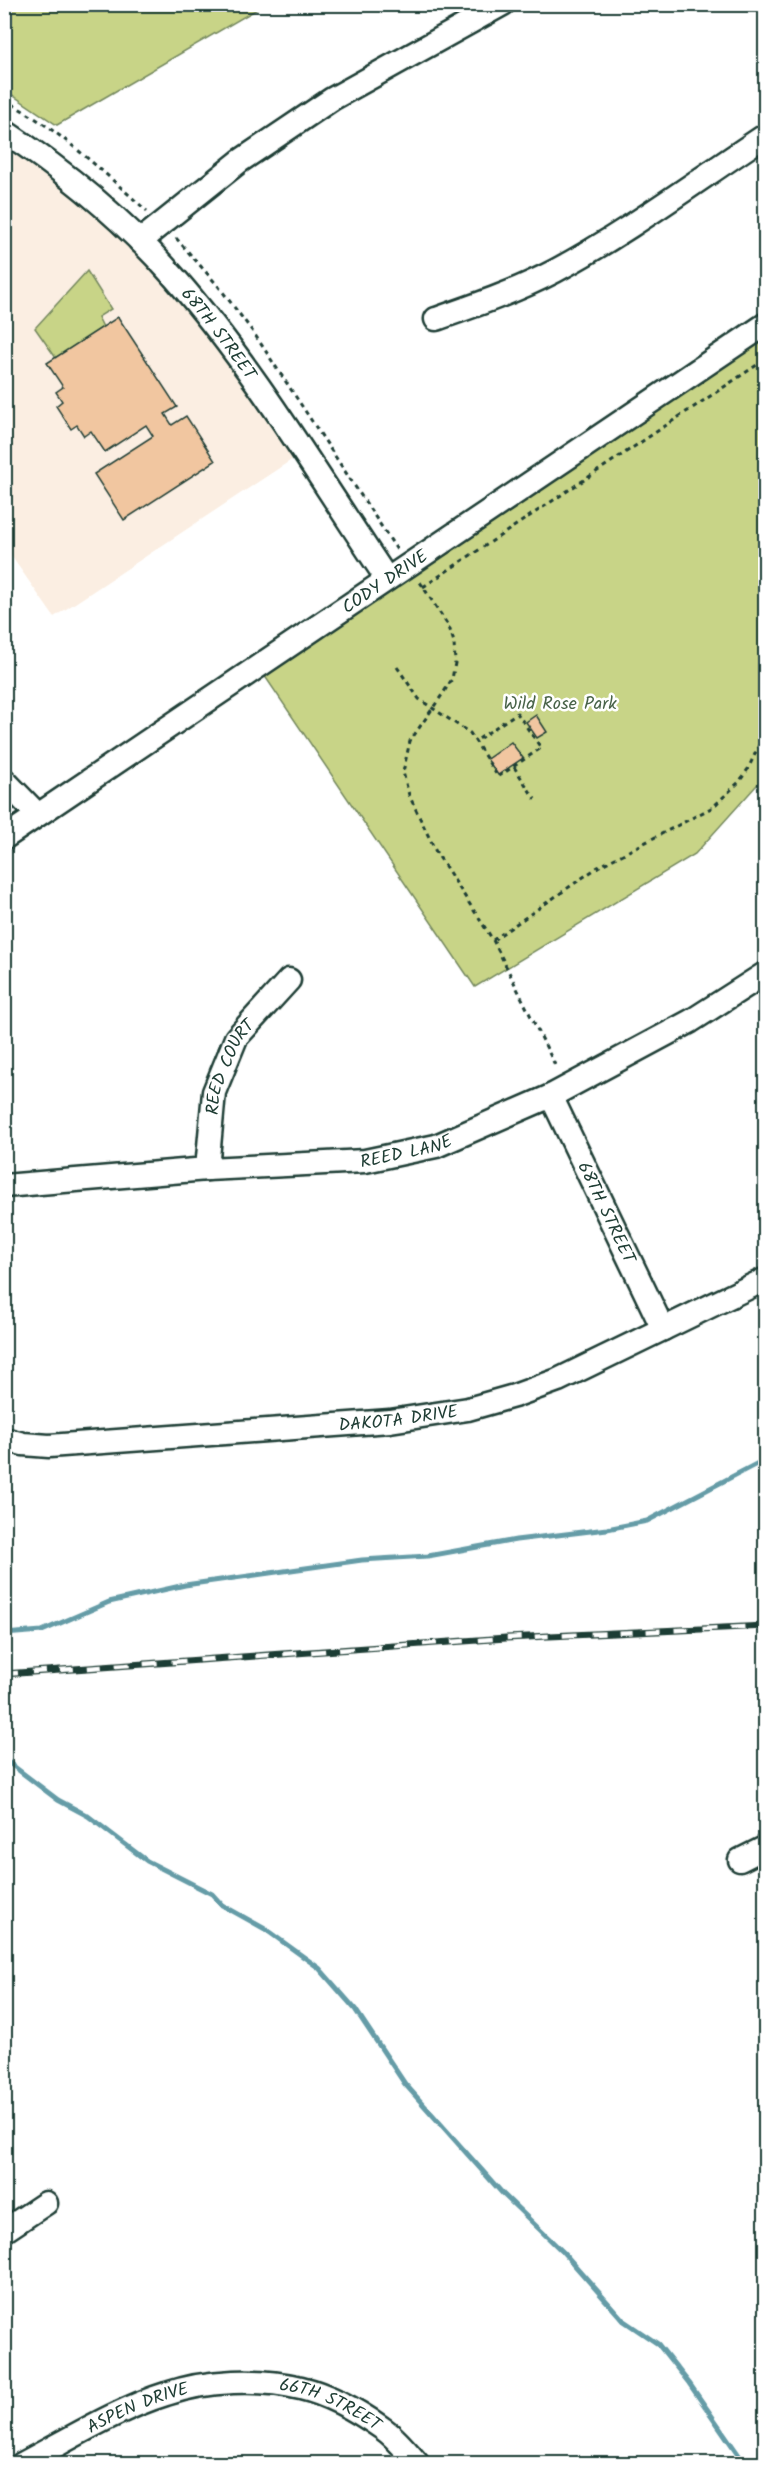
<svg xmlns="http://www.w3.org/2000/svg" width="770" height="2468" font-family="Kalam,sans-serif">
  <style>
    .built { fill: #fbeee2 }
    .green { fill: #c8d487; stroke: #74885e; stroke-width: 1.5 }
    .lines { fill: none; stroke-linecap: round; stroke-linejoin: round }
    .stream { stroke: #659ca7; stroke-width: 5 }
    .building { fill: #f1c6a0; stroke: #1f3d34; stroke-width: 1.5 }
    .minor-casing { stroke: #1f3d34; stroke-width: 27 }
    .path { stroke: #1f3d34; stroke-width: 3; stroke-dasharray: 4.5 4.5; stroke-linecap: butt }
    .minor { stroke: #fff; stroke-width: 22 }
    .rail-casing { stroke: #1f3d34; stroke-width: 7 }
    .rail { stroke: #fff; stroke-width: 4.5; stroke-dasharray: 14; stroke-linecap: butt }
    .labels { text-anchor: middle; stroke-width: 5; stroke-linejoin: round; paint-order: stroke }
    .street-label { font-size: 18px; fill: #1f3d34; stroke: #fff }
    .park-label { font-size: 18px; fill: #496349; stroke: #fff }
  </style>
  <rect width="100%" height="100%" fill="#fff"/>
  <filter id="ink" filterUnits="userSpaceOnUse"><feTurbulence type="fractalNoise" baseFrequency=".0167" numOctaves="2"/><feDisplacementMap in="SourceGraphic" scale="12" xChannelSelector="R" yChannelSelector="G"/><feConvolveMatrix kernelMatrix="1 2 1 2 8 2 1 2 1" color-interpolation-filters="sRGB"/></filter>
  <g filter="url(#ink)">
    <path class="built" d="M26,143L132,233L302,453L54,617L5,547L4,158Z"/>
    <path class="green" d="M4,5L5,4L264,5L57,125L5,90Z
      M87,271L111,309L98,317L103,327L56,358L35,328Z
      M765,324V776L695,854L475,987L258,666Z"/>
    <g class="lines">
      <path class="stream" d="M4,1634L42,1631L109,1602L185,1585L362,1560L428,1556L516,1540L607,1529L647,1521L766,1459
        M4,1759L58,1800L88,1816L147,1861L212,1894L222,1905L265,1929L319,1968L355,2009L405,2084L503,2194L563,2252L624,2321L658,2344L689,2383L745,2464"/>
    </g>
    <path class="building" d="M118,317L177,407L165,414L172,425L186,416L215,461L124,520L94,474L153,436L146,425L105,452L91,431L84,436L77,425L71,429L56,406L62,401L56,392L63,387L47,363Z
      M536,715L547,732L537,738L526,722Z
      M511,742L523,758L498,775L487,759Z"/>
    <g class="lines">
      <defs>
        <g id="minor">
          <path id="s1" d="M4,131C66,172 125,221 174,277C254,368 319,478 387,579"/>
          <path d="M140,241L240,161L332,99L503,4"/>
          <path d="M436,319C476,305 517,291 555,271C628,232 696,181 766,135"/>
          <path d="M4,780L37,814"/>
          <path id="s2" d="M4,838L766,324"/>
          <path id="s3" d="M551,1096L663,1329"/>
          <path id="s4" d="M207,1169L214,1092L236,1038L289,980"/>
          <path id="s5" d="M4,1186L207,1169L365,1161L436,1146L551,1096L691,1021L766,973"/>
          <path id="s6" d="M4,1439L23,1444L49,1446L390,1421L468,1409L514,1396L558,1380L766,1279"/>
          <path d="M740,1860L766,1847"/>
          <path d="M4,2231L46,2203"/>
          <path id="s7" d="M22,2464C68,2440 117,2409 166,2394C207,2380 259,2378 301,2388C330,2395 358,2411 382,2428C396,2437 407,2452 418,2464"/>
        </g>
      </defs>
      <use href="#minor" class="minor-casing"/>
      <path class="path" d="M4,100C58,128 102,171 147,211
        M176,238L219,287L253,332L397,550
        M420,582L449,627L454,642L455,663L452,679L444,692L410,741L403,772L409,795L436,852L493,940L557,1069
        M423,587L766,359
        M397,667L419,699L470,733L498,777L541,748L517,713L474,742
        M514,767L535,799
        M493,940L598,867L713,807L739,782L748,769L766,730"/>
      <use href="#minor" class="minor"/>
      <defs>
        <path id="rail" d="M4,1674L506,1638L766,1626"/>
      </defs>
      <use href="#rail" class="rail-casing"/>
      <use href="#rail" class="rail"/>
    </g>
  </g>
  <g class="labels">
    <g class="street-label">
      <text dy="6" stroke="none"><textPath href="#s1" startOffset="297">68TH STREET</textPath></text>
      <text dy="6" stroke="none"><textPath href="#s2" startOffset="459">CODY DRIVE</textPath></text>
      <text dy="6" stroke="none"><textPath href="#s4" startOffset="106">REED COURT</textPath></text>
      <text dy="6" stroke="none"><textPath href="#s5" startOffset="404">REED LANE</textPath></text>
      <text dy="6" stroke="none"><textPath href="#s3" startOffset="129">68TH STREET</textPath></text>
      <text dy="6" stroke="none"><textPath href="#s6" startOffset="396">DAKOTA DRIVE</textPath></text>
      <text dy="6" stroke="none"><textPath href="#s7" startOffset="330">66TH STREET</textPath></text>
      <text dy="6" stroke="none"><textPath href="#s7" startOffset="129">ASPEN DRIVE</textPath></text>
    </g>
    <g class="park-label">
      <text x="560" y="709">Wild Rose Park</text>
    </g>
  </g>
  <rect width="770" height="2468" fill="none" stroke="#fff" stroke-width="24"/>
  <rect x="12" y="12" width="746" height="2444" fill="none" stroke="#1f3d34" stroke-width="2" filter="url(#ink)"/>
</svg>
